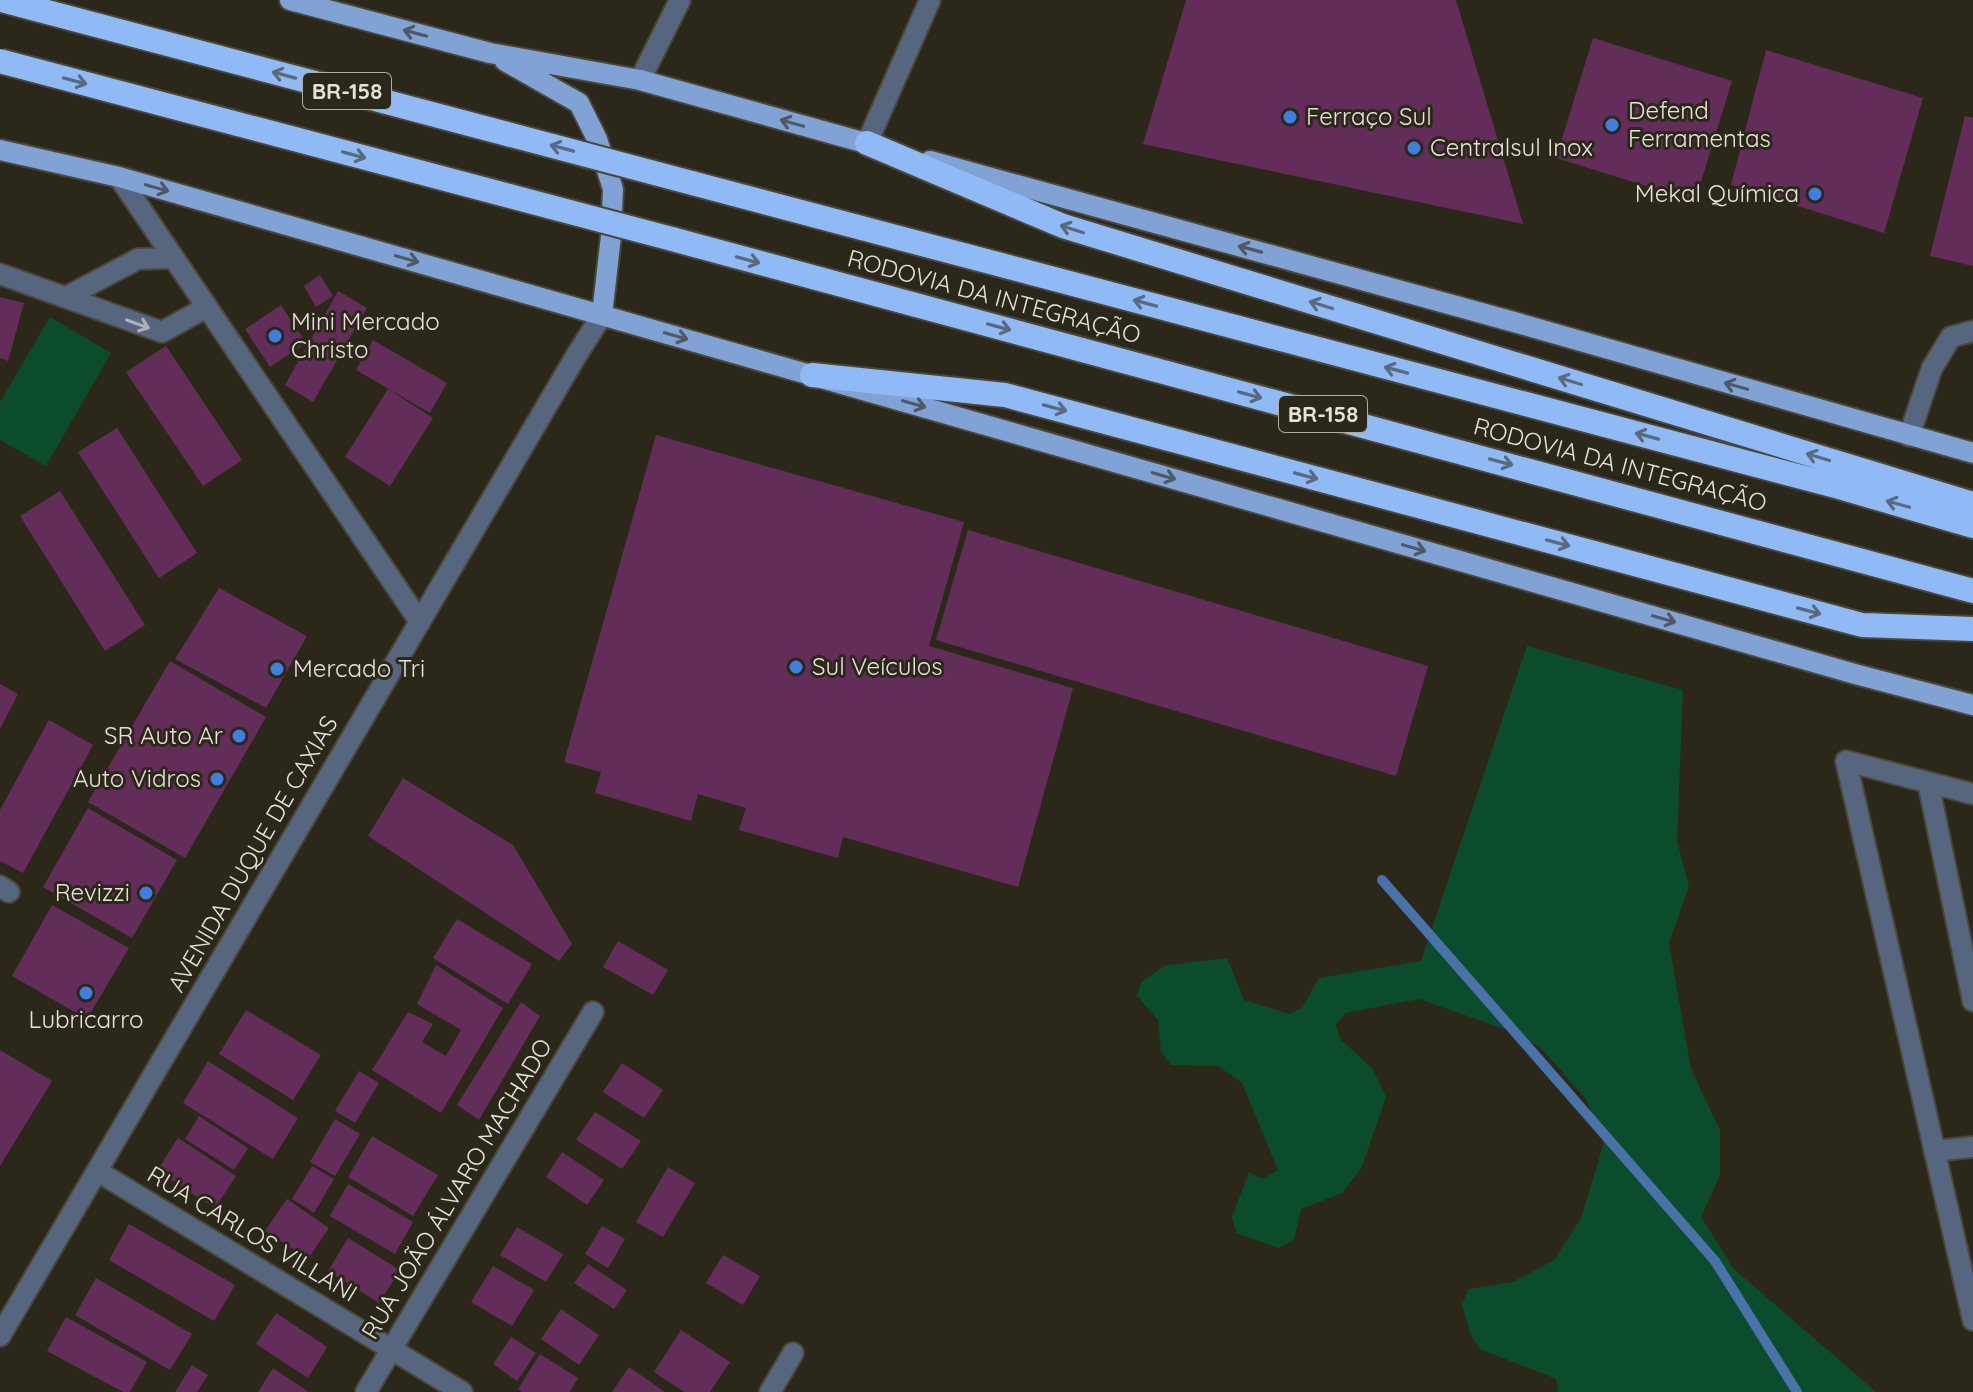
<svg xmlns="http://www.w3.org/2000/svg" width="1973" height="1392" font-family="Quicksand,sans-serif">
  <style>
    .green { fill: #0a4c2c }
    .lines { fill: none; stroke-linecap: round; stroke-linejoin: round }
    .stream { stroke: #4972a8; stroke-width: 10 }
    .building { fill: #622e59 }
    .minor-casing { stroke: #4a4638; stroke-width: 24 }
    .major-casing { stroke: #4a4638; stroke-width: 24 }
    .highway-casing { stroke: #4a4638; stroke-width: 28 }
    .minor { stroke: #55667e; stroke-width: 20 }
    .major { stroke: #80a2d4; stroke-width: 20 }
    .highway { stroke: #90baf6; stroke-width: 24 }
    .highway-bridge-casing { stroke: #4a4638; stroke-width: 28; stroke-linecap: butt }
    .highway-bridge { stroke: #90baf6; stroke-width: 24 }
    .oneway { stroke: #4e5964 }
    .oneway2 { stroke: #596a7c }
    .oneway3 { stroke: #abb1b5 }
    .shop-dot { fill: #3f7fe0; stroke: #2c2819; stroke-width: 3 }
    .labels { text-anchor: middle; stroke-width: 6; stroke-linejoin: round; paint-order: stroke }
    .shield { fill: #2c2819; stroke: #aeab9f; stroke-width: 2 }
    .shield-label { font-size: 22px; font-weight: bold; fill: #e5e3d9 }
    .poi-label { font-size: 24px; fill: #e5e3d9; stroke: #2c2819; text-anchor: start }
    .street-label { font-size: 24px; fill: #e5e3d9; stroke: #2c2819 }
  </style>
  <rect width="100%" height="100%" fill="#2c2819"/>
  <path class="green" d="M50,317L111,353L46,466L0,440V402Z
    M1527,646L1683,690L1677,841L1689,886L1669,943L1691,1069L1720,1130V1175L1701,1217L1734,1269L1876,1392H1558L1556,1379L1480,1349L1471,1336L1462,1305L1468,1289L1513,1282L1554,1260L1581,1218L1604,1142L1586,1099L1541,1048L1513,1032L1419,999L1345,1013L1336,1025L1340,1039L1372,1068L1386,1097L1361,1169L1342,1193L1301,1209L1294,1240L1279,1248L1236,1233L1232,1217L1249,1172L1262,1179L1278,1170L1242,1083L1218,1066L1171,1065L1161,1052L1158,1020L1137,996L1141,982L1166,965L1227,958L1244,1000L1289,1014L1302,1008L1319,978L1421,961Z"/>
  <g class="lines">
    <path class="stream" d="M1382,880L1715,1261L1797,1392"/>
  </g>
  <path class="building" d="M1186,0H1456L1523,224L1143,144Z
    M1593,38L1732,81L1695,201L1556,158Z
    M1766,50L1923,98L1884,233L1731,185Z
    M1965,116L1973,118V266L1930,256Z
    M320,275L333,296L316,307L304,286Z
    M338,291L367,308L313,402L285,385Z
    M0,297L24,303L8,361L0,358Z
    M281,305L306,343L270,367L245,329Z
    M373,340L447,383L430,413L356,370Z
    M166,346L242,460L203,486L126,372Z
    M388,389L433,418L390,486L345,457Z
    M117,428L197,553L159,578L78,452Z
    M656,435L964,522L929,646L1073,688L1018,887L843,837L838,858L739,830L746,808L698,794L691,821L595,793L601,772L564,762Z
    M60,491L145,625L105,651L20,516Z
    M968,530L1428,666L1396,776L936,640Z
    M219,588L307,636L266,708L175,659Z
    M170,661L266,717L185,858L88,802Z
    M0,684L18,694L0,729Z
    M49,720L93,745L23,873L0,861V810Z
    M403,778L513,845L572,944L559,961L368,836Z
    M88,808L177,860L132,938L43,887Z
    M52,905L129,948L87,1019L12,976Z
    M457,919L532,964L508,1004L433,958Z
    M618,941L668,970L653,995L603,967Z
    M436,965L503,1008L441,1113L372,1070L408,1012L433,1024L422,1042L446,1056L461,1030L417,1004Z
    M521,1002L540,1016L479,1120L457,1105Z
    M246,1010L321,1055L293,1100L219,1054Z
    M0,1050L52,1081L0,1166Z
    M208,1061L298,1118L273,1159L183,1103Z
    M622,1063L663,1090L644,1118L603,1092Z
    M359,1071L379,1083L355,1123L335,1111Z
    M595,1112L641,1141L622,1169L576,1140Z
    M199,1116L248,1148L234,1170L185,1139Z
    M335,1119L360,1134L335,1176L310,1162Z
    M372,1136L438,1175L413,1216L348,1177Z
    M178,1138L236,1176L215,1208L157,1171Z
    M562,1152L604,1180L587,1205L546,1177Z
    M312,1166L334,1179L314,1213L292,1199Z
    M668,1167L695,1183L663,1237L636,1222Z
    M348,1184L413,1222L395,1254L330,1216Z
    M287,1199L329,1228L308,1259L265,1231Z
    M129,1224L235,1285L214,1321L109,1260Z
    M602,1226L625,1239L608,1268L585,1254Z
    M517,1227L563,1254L546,1282L500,1255Z
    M348,1238L400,1270L379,1303L328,1271Z
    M723,1255L760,1276L743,1305L706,1283Z
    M588,1264L627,1290L614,1309L574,1283Z
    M493,1266L534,1290L512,1326L471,1302Z
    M96,1278L192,1334L170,1370L75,1315Z
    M561,1309L599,1335L579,1365L541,1339Z
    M276,1313L327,1347L308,1378L256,1344Z
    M66,1317L147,1362L130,1392H123L47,1351Z
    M681,1330L730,1362L710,1392H684L654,1372Z
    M511,1337L536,1353L517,1381L493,1364Z
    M540,1354L578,1378L570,1392H522L518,1389Z
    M192,1365L208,1375L197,1392H175Z
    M629,1367L665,1392H612Z
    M273,1368L309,1392H258Z"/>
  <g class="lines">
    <defs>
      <path id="minor" d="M640,80L680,0
        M867,143L930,0
        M119,177L420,622
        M0,274L162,332L207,307
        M66,297L138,259L174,258
        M1909,436L1932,368L1951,337L1973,331
        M1928,782L1973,1001
        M1973,794L1846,761L1973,1320
        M0,886L9,892
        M1934,1151L1973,1147
        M97,1171L462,1392
        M0,1336L576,356L602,315
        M366,1392L593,1012
        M770,1392L793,1353"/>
      <path id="major" d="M290,0L490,53L640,80L880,147
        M505,61L579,103L597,139L613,189L611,236L602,315
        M0,150L119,177L1855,674L1973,705
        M930,161L1514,322L1973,453"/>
      <path id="highway" d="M867,143L1063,226L1973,504
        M692,183L1839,487L1973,526
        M672,239L1973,591
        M812,375L1005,395L1862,625L1973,629"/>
    </defs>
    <use href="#minor" class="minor-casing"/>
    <use href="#major" class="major-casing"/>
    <use href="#highway" class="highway-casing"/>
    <use href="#minor" class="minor"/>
    <use href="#major" class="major"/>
    <use href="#highway" class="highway"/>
    <defs>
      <path id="highway-bridge" d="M2,0L692,183
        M0,61L672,239"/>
    </defs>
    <use href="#highway-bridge" class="highway-bridge-casing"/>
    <use href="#highway-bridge" class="highway-bridge"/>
  </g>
  <defs><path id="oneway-shaft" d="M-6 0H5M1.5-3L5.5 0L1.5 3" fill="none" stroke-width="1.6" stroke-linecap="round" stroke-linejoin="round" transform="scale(2)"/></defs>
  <g class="oneway">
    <use href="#oneway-shaft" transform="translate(415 33) rotate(-165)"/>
    <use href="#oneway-shaft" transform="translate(792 123) rotate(-164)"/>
    <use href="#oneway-shaft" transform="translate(157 188) rotate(16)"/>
    <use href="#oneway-shaft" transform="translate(1250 249) rotate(-165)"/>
    <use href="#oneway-shaft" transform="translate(407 259) rotate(16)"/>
    <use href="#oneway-shaft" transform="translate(676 336) rotate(16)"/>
    <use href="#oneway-shaft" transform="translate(1736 386) rotate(-164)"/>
    <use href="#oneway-shaft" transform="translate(914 404) rotate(16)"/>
    <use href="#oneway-shaft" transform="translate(1164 476) rotate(16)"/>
    <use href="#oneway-shaft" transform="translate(1414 548) rotate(16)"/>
    <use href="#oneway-shaft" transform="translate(1664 619) rotate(16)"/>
  </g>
  <g class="oneway2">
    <use href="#oneway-shaft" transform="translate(284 75) rotate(-165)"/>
    <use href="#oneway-shaft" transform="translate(75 81) rotate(15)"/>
    <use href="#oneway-shaft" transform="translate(562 148) rotate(-165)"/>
    <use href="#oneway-shaft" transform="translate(354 155) rotate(15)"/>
    <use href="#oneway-shaft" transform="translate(1072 229) rotate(-162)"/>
    <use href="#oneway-shaft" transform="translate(748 260) rotate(15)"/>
    <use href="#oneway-shaft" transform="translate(1145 303) rotate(-165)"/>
    <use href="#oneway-shaft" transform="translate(1321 305) rotate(-163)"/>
    <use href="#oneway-shaft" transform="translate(999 327) rotate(15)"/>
    <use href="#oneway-shaft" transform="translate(1396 370) rotate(-165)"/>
    <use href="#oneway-shaft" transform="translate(1570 381) rotate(-163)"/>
    <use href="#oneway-shaft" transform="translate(1250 395) rotate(15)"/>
    <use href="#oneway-shaft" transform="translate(1055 408) rotate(15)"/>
    <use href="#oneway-shaft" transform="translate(1647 436) rotate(-165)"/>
    <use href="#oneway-shaft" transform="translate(1818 457) rotate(-163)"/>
    <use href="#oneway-shaft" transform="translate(1501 462) rotate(15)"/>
    <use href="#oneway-shaft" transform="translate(1306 476) rotate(15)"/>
    <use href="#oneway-shaft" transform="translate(1898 504) rotate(-164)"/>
    <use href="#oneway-shaft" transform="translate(1558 543) rotate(15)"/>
    <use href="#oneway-shaft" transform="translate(1809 611) rotate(15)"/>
  </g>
  <use class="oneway3" href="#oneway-shaft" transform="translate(138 324) rotate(20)"/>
  <g class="shop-dot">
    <circle cx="1290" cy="117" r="8"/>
    <circle cx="1612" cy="125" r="8"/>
    <circle cx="1414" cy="148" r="8"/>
    <circle cx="1815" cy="194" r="8"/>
    <circle cx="275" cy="336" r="8"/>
    <circle cx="796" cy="667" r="8"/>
    <circle cx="277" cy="669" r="8"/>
    <circle cx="239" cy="736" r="8"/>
    <circle cx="217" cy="779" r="8"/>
    <circle cx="146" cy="893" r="8"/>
    <circle cx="86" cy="993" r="8"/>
  </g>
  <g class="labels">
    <g class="shield">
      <rect x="303" y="73" width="88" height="36" rx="6"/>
      <rect x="1279" y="396" width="88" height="36" rx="6"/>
    </g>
    <g class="shield-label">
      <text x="347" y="99">BR-158</text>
      <text x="1323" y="422">BR-158</text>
    </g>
    <g class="poi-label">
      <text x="1628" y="119">Defend<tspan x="1628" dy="28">Ferramentas</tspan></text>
      <text x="1306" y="125">Ferraço Sul</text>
      <text x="1430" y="156">Centralsul Inox</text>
      <text x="1799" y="202" text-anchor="end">Mekal Química</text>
      <text x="291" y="330">Mini Mercado<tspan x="291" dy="28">Christo</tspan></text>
      <text x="812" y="675">Sul Veículos</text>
      <text x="293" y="677">Mercado Tri</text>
      <text x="223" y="744" text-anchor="end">SR Auto Ar</text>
      <text x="201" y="787" text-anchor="end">Auto Vidros</text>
      <text x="130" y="901" text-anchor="end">Revizzi</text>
      <text x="86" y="1028" text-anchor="middle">Lubricarro</text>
    </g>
    <g class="street-label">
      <text transform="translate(994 297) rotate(15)" y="8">RODOVIA DA INTEGRAÇÃO</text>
      <text transform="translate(1620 465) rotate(15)" y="8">RODOVIA DA INTEGRAÇÃO</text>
      <text transform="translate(253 854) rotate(-60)" y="8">AVENIDA DUQUE DE CAXIAS</text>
      <text transform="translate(457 1189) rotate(-59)" y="8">RUA JOÃO ÁLVARO MACHADO</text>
      <text transform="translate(252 1234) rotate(31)" y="8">RUA CARLOS VILLANI</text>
    </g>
  </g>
</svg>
